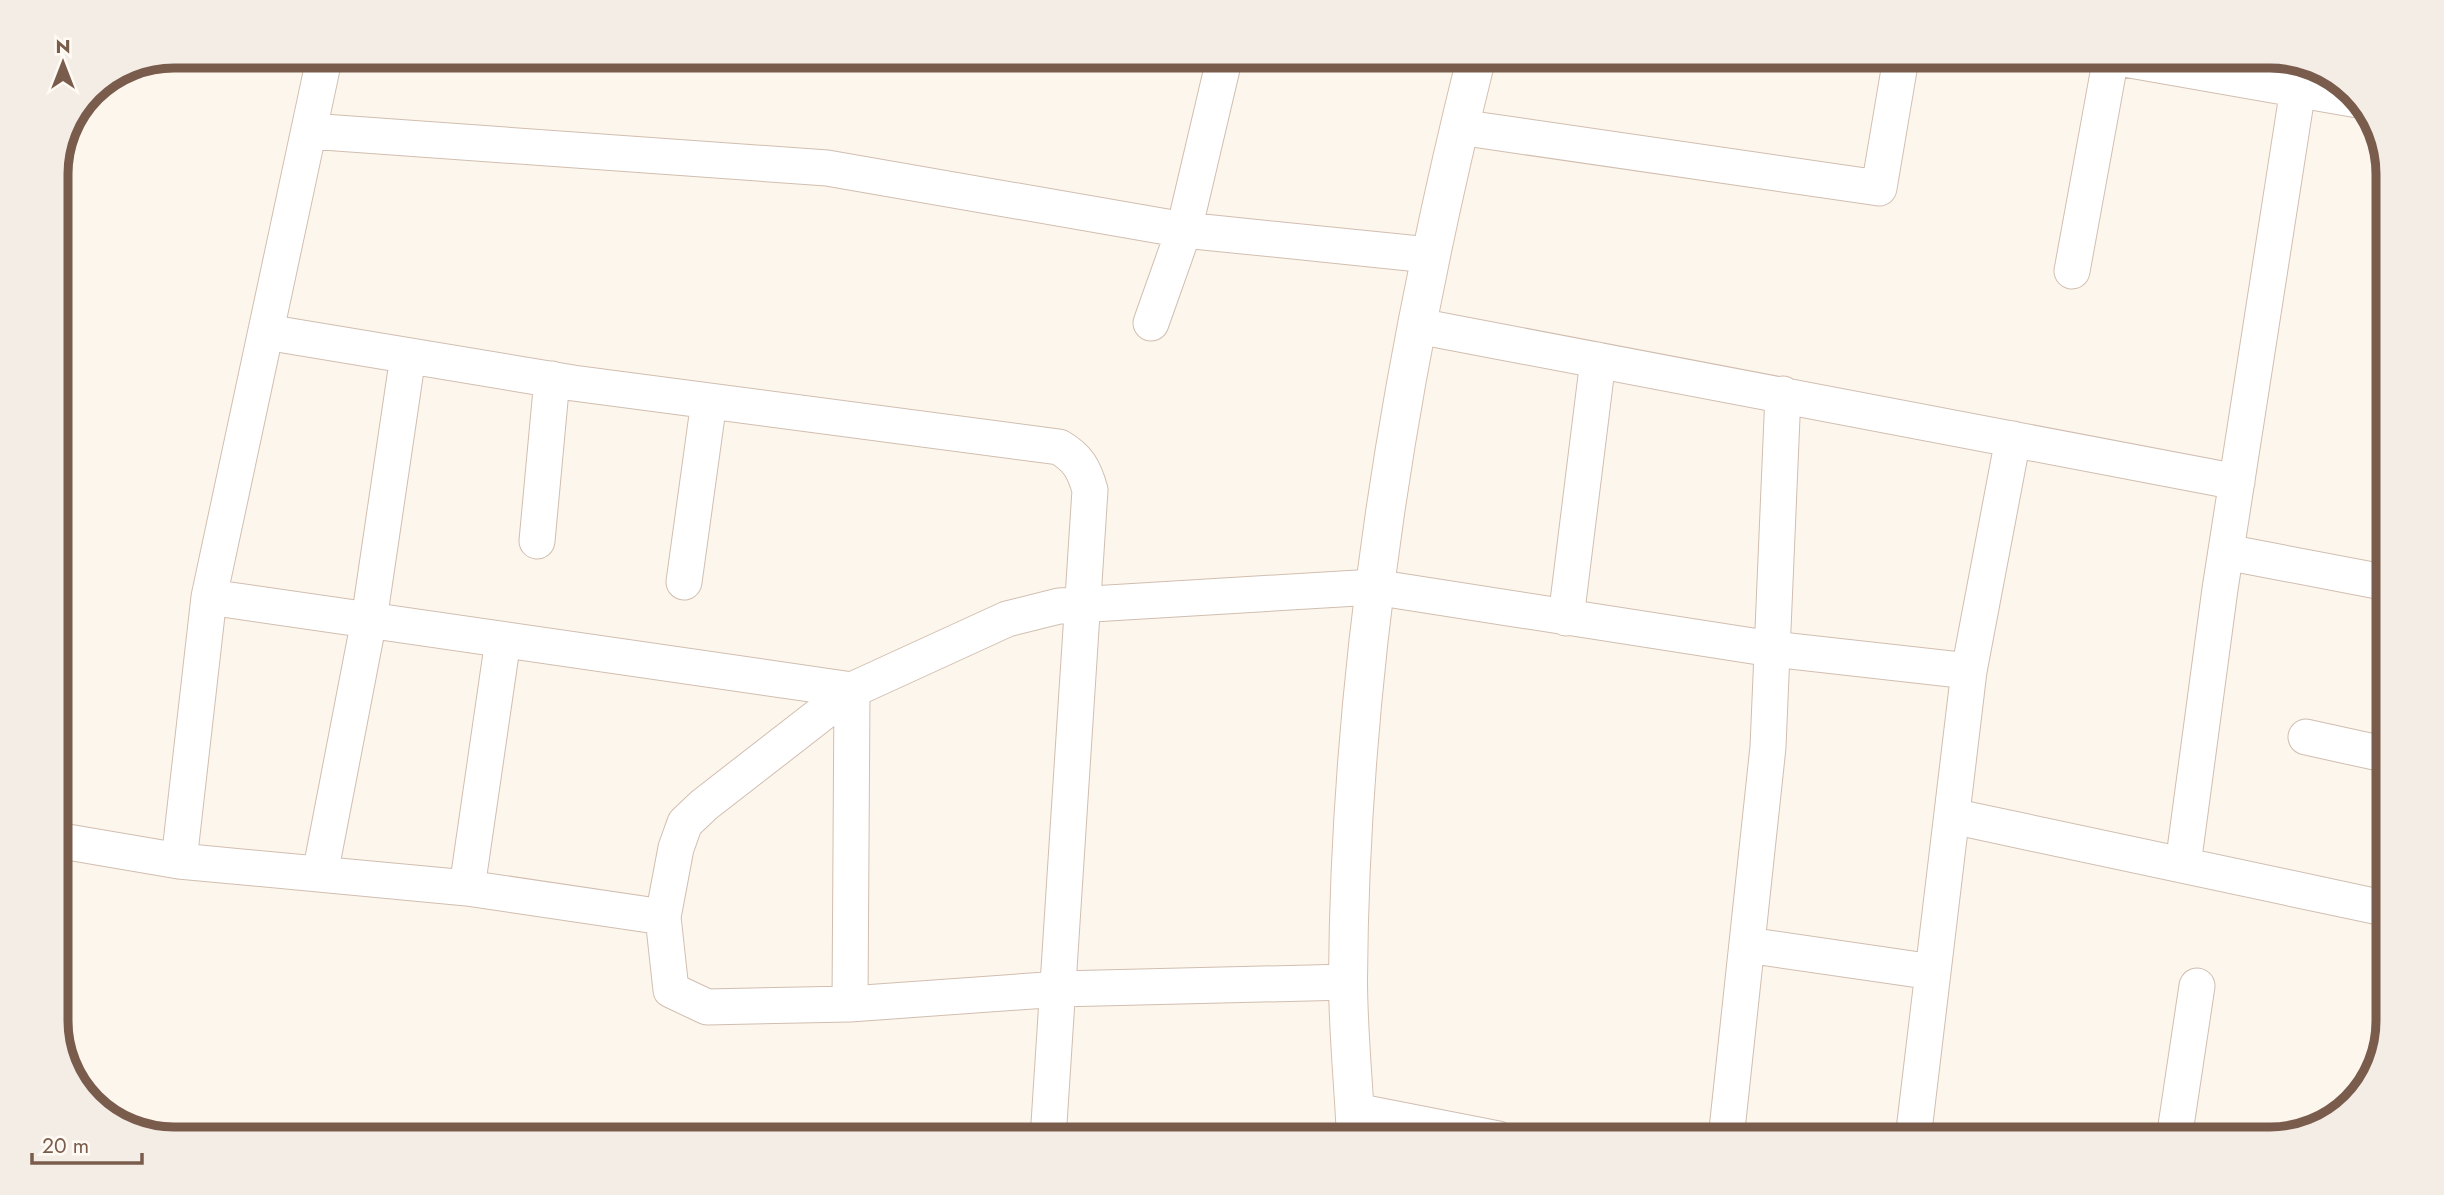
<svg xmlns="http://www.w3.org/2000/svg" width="2444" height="1195" font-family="Jost,sans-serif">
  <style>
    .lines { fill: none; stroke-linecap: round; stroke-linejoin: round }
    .street-casing { stroke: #d1beb0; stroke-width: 37 }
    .secondary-casing { stroke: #d6c0b0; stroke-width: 40 }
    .street { stroke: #fff; stroke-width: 35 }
    .secondary { stroke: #fff; stroke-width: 38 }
    .rim { fill: none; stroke: #7a5c4d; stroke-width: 9 }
  </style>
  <rect width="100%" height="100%" fill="#fdf6ec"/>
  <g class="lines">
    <defs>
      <path id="street" d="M2113,57L2358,100
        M1459,127L1879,188L1901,58
        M309,131L827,168L1184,230L1224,60
        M2072,271L2111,57
        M1151,323L1184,230L1429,255
        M1418,326L2237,482
        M266,332L573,383L1059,447C1078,458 1084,469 1090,490L1048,1139
        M537,541L552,379
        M2226,552L2388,583
        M684,582L709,401
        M209,597L852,690L1007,619L1059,606L1374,587L1772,649L1969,671
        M1566,618L1598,360
        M2306,737L2388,755
        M1952,816L2388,909
        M56,840L179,861L467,888L663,917L671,990L707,1007L850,1004L1059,989L1348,982
        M179,861L209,597L323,64
        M2183,865L2220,589L2302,63
        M320,874L369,620L408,356
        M467,888L503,640
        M663,917L676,848L685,823L704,805L852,690L850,1004
        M1747,945L1933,972
        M1355,1111L1498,1139
        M1726,1139L1768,747L1783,394
        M1913,1139L1969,671L2013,439
        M2174,1139L2197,986"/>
      <path id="secondary" d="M1356,1139C1354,1086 1348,1033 1348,980C1350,669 1401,360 1476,59"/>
    </defs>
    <use href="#street" class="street-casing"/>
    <use href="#secondary" class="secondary-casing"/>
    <use href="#street" class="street"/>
    <use href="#secondary" class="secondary"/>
  </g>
  <path d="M0 0H2444V1195H0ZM174 68H2270A106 106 0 0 1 2376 174V1021A106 106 0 0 1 2270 1127H174A106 106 0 0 1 68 1021V174A106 106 0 0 1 174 68Z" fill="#f4ede6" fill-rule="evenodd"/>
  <path class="rim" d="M174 68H2270A106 106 0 0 1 2376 174V1021A106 106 0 0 1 2270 1127H174A106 106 0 0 1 68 1021V174A106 106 0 0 1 174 68Z"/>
  <g transform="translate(63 63)" stroke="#fffaf3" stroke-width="5" paint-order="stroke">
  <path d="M0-5L12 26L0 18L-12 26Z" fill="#7a5c4d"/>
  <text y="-10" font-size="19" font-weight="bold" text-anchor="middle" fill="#7a5c4d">N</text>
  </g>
  <path d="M32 1153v10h110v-10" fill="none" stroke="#7a5c4d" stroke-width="3.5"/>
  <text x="42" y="1153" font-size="21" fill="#7a5c4d" stroke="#fffaf3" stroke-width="5" paint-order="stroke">20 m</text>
</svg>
